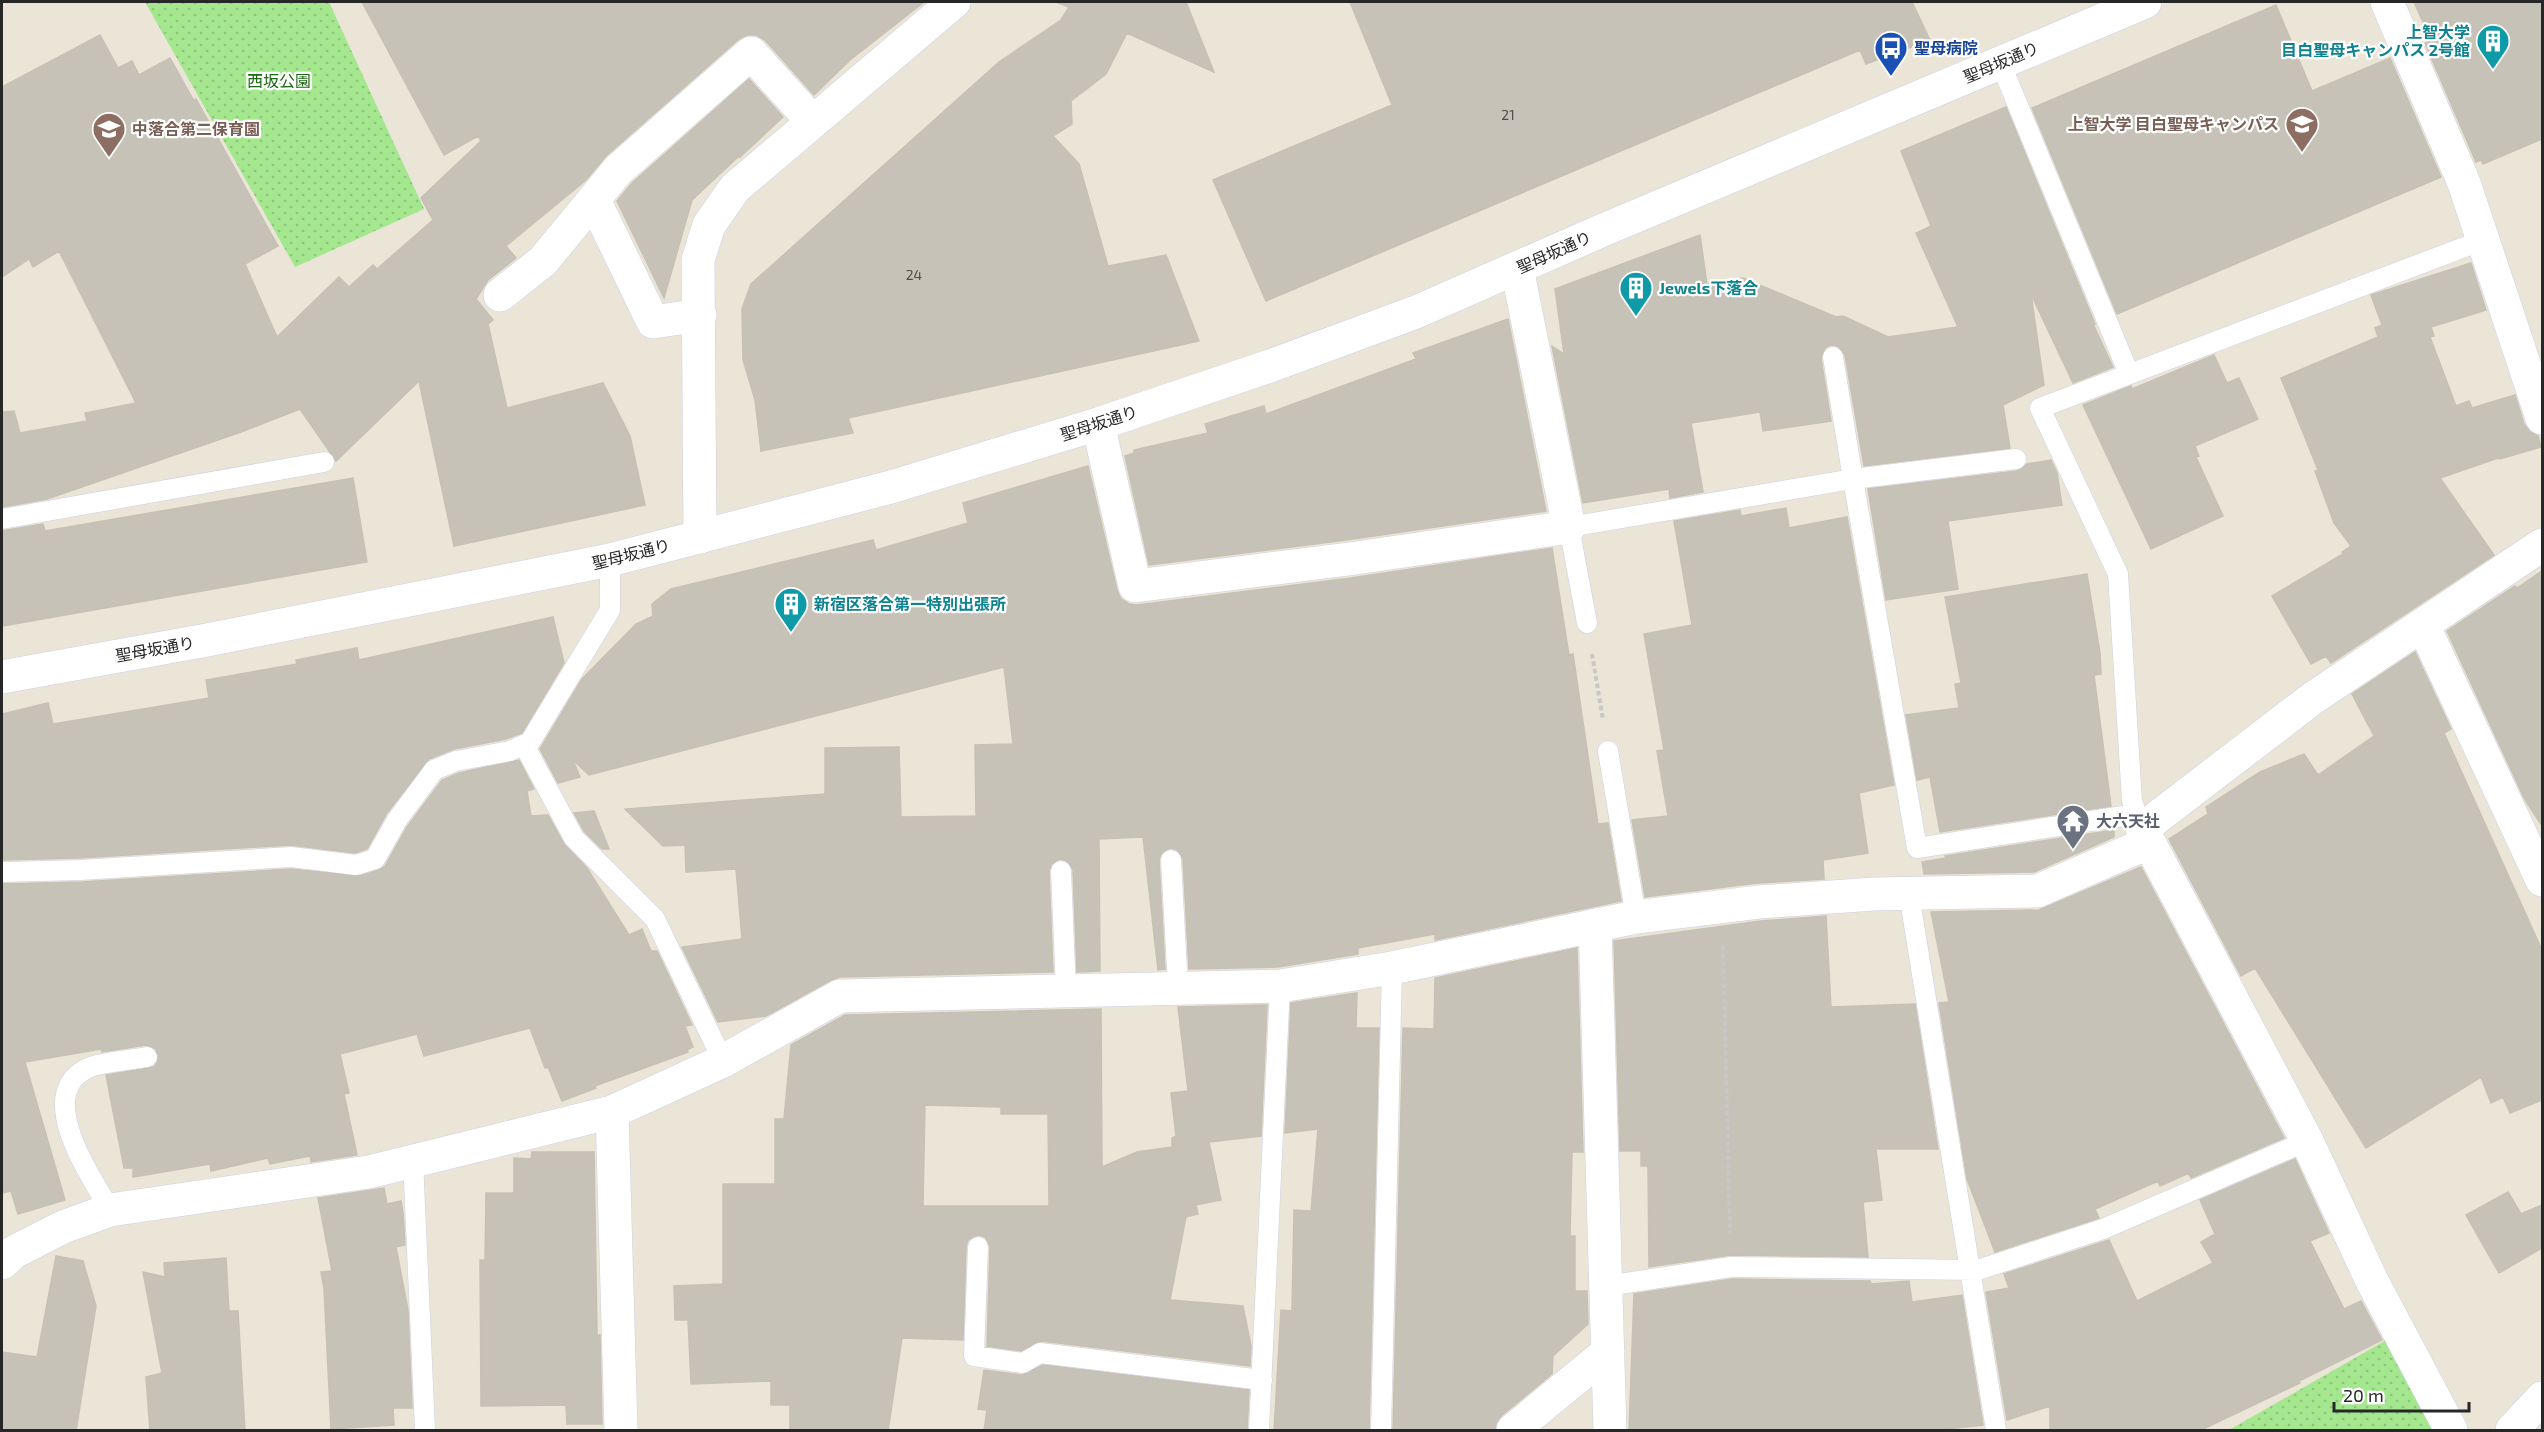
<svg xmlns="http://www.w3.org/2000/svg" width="2544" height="1432" font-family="'Exo 2','Noto Sans JP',sans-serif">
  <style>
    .park { fill: url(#park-dots) }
    .building { fill: #c6c2b8; stroke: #c6c1b2; stroke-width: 1.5; fill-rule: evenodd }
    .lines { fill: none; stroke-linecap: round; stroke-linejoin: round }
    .service-casing { stroke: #cdcfe2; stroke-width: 21 }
    .minor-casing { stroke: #cdcfe2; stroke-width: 34 }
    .tertiary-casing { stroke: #cdcfe2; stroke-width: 34 }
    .path { stroke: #c7c7c7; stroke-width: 4; stroke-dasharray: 4.5 3; stroke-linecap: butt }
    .service { stroke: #fff; stroke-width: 20 }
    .minor { stroke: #fff; stroke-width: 33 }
    .tertiary { stroke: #fff; stroke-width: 33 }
    .labels { text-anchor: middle; stroke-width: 4.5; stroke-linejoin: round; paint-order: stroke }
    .number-label { font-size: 14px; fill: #4f4e4b }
    .culture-label { font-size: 16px; font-weight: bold; fill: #0d838f; stroke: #fff; text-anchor: start }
    .transit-label { font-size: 16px; font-weight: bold; fill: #164399; stroke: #fff; text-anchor: start }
    .street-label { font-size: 16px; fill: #272727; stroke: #fff }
    .park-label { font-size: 16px; fill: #1d6814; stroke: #fff }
    .education-label { font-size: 16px; font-weight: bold; fill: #785e54; stroke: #fff; text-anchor: end }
    .worship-label { font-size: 16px; font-weight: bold; fill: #5b616d; stroke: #fff; text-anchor: start }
  </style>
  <defs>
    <pattern id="park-dots" width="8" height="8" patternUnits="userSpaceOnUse" patternTransform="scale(1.5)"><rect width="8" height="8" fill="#a4e78f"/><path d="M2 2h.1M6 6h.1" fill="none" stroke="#8dc67b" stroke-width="1.8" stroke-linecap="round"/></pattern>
  </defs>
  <rect width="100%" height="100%" fill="#ebe5d8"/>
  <path class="park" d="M145,2H329L424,209L295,267Z
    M2388,1339L2436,1430H2229Z"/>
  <path class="building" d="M362,2H924L850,60L814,95L765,40L756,35H747L739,39L606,156L586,180L506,246L516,258L488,280L476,299L493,320L488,324L507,408L603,383L630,436L645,505L454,546L419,381L336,461L300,409L241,432L47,499L2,507V412L14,411L20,433L87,421L85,413L136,403L59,251L33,267L29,259L2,277V87L100,35L118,68L132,61L139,75L170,58L194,101L196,99L278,246L245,264L277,337L339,277L349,287L373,265L377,269L433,220L421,198L481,141L478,136L444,155Z
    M1056,2H1186L1214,72L1127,33L1106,74L1071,101L1072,124L1053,136L1079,164L1108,266L1166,255L1199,341L848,418L853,433L761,451L755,400L743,360L742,309L751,284L999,62L1061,20L1069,7Z
    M1350,2H1912L1930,40L1866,64L1860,50L1266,301L1213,180L1392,105Z
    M2414,2H2542V139L2483,164L2481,160L2476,162L2425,43L2431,40Z
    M2276,5L2312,91L2390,58L2441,177L2117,314L2032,108Z
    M749,79L783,117L740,157L739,156L692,200L664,298L617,201L632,183Z
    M2006,107L2095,324H2093L2113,367L2073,383L2031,294L2044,385L2003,405L2010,448L1864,466L1845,355L1838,346L1830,345L1825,348L1821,358L1831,421L1763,431L1760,412L1691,423L1703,492L1670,498L1669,489L1583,503L1552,346L1564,354L1555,289L1700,235L1707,284L1743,278L1836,317L1843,316L1888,337L1958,327L1916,233L1931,226L1901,151Z
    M2471,263L2486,310L2431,327L2434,336L2430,337L2456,406L2469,401L2472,408L2515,395L2524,424L2530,432L2538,436L2541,447L2500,459L2498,458L2440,478L2494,555L2331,663L2326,656L2311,664L2272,596L2343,554L2342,552L2351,546L2334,523L2315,471L2318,470L2281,378L2378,337L2375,328L2382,325L2371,295Z
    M1508,319L1546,511L1346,540L1149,565L1125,456L1134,453V450L1208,433L1205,424L1264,406L1266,414L1416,359L1413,353Z
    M2214,355L2227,383L2239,378L2258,419L2195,446L2199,456L2196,457L2223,516L2151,549L2083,405L2131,386L2132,389Z
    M2051,460L2057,473L2062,505L1948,521L1958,589L1886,600L1868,489L2017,471L2027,464Z
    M1088,466L1117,590L1121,599L1129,604L1137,605L1351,578L1552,548L1569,655L1573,654L1598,824L1608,823L1621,901L1435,940V934L1358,948V954L1278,967L1189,969L1183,859L1177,850L1170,848L1161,854L1159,860L1165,969L1158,970L1143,837L1099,839L1100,971L1077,972L1073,870L1067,861L1060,859L1051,865L1049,872L1053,972L840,977L831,980L766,1016L718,1022L682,947L742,939L736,869L686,872L685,845L663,846L625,809L825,794V748L899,747L901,817L976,816L975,745L1013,744L1004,667L589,775L573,760L580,777L558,783L540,749L582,679L636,624L653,616L652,604L671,589L873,540L876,550L968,523L963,503Z
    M353,478L367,562L2,626V531L43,524L45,531Z
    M1786,508L1789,528L1847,517L1894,785L1859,793L1868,853L1823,860L1824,879L1757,883L1645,897L1632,820L1668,816L1657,751L1664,750L1644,634L1692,625L1674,521L1740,510L1741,516Z
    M2542,571V826L2525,800L2447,631L2515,586L2517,588Z
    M2087,574L2100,653L2101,674L2094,675L2111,806L1940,832L1930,777L1917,780L1906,715L1959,708L1955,684L1961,683L1945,597Z
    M553,617L564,663L522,733L506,739L454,749L429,759L387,813L367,849L355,853L290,845L79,858L2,860V714L48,703L53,724L209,698L206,680L297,664L296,660L357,648L359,660Z
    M2415,652L2451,729L2444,733L2542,950V1100L2510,1113L2503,1097L2491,1103L2481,1077L2366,1148L2255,968L2241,976L2169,839L2208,814L2206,807L2260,772L2304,754L2318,775L2374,736L2352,694Z
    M519,760L534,789L527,791L531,816L548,815L564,844L587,868L629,935L642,929L651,951H657L692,1025L685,1026L693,1047L687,1050L688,1052L595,1086L596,1088L562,1101L548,1067L545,1068L530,1028L424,1056L417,1034L340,1054L349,1093L344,1094L357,1155L311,1162L310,1156L270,1164L268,1158L211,1171L210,1164L133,1177V1168H124L106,1075L154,1067L158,1061L156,1049L146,1045L102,1052L101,1049L25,1062L65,1200L18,1214L11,1191L2,1193V884L81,882L291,869L360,876L379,870L385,866L407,827L442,780L459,773Z
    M594,811L609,849H602L584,831L574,813Z
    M2114,830V837L2034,872L1924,874L1922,862L1946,858L1945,856Z
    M2141,867L2284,1138L2191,1178L2189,1173L2160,1186L2158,1181L2095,1209L2099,1218L1995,1252L1967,1179L1939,1003L1949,1002L1931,912L2039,910Z
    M1826,916L1831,1007L1915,1004L1938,1149H1876L1882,1200L1863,1202L1868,1257L1731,1255L1649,1267L1648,1166H1641V1151H1620L1614,941L1761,921Z
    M1577,948L1583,1152H1572L1570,1236H1575V1291H1587L1588,1324L1553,1356L1552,1374L1501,1416L1496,1423L1495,1431H1393L1403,1028L1434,1029L1435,978Z
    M1357,993L1356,1028H1379L1369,1431H1274L1281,1310L1292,1311L1294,1210L1311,1211L1318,1129L1285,1133L1291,1003Z
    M1267,1005L1261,1136L1209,1142L1221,1200L1196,1205L1198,1214L1186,1217L1170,1300L1243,1306L1251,1346L1250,1366L1041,1341L1021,1351L987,1346L990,1247L985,1237L978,1235L968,1240L966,1247L963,1340L902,1338L888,1431H790V1405H771V1381L691,1384L688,1320H675L674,1286L723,1284V1184H775V1119H784L791,1045L845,1015L1101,1009L1102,1167L1137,1152L1172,1147V1138L1176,1136L1171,1093L1188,1091L1178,1007ZM925,1105L1001,1107V1114H1048L1049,1206H923Z
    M532,1152H594L597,1335H600L602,1424H567L566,1405L481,1406L480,1260H485L486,1193H514V1158L531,1159Z
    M2295,1159L2329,1233L2310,1241L2344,1309L2361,1301L2382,1340L2299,1381L2300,1383L2199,1431H2050V1406L2007,1420L1986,1292L2009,1288L2004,1274L2109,1240L2137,1301L2213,1263L2201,1242L2215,1234L2200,1200Z
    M384,1188L387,1204L401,1201L403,1213L405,1245L396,1247L408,1310L412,1408H393L394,1425L331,1429L324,1289L321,1272L332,1271L318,1198Z
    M2508,1192L2521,1214L2542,1205V1248L2499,1273L2466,1215Z
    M56,1256L83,1261L96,1306L76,1431H2V1352L37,1357Z
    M226,1258L229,1311H238L245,1431H150L146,1377L162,1373L143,1272L165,1277L164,1263Z
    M1732,1279L1870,1281L1871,1284L1909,1281L1912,1302L1962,1295L1983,1425L1928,1431H1629L1634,1294Z
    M1043,1365L1249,1390L1247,1431H984L987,1410L978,1409L984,1370L1022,1375Z"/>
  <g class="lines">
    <defs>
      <path id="service" d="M2000,62L2129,374
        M1833,357L1853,479L2016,459
        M2,519L324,462
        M1587,623L1569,527L1853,479L1917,848L2136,814
        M524,745L574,838L655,919L723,1061
        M1608,751L1636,917
        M2141,827L2132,801L2118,574L2040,408L2483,240
        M1171,860L1178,988
        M1061,871L1066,991
        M2,872L80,870L291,857L356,865L375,859L397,820L434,770L456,761L510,751L530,742L610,610V560
        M1909,894L1996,1430
        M413,1160L425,1430
        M110,1210C91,1176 33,1094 88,1068C100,1062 132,1060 147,1057
        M978,1247L974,1356L1023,1363L1040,1353L1262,1380
        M1606,1286L1731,1267L1978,1270L2103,1229L2307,1141
        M1259,1430L1280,986
        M1381,1430L1392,968"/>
      <path id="minor" d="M2387,2L2464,183L2542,418
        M594,200L653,322L700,315
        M500,295L543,261L618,170L751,53L813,122
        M1098,424L1135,586L1349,559L1569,527L1517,268
        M700,537L698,260L709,225L735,188L954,2
        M2423,625L2542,880
        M1595,925L1610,1430
        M612,1112L621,1430
        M2,1263L14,1252L63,1227L110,1210L369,1172L612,1112L723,1061L840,996L1280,986L1392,968L1636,917L1759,902L1874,894L2038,891L2148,843
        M1513,1430L1608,1352
        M2451,1430L2372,1281L2307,1141L2142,829L2313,698L2542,545
        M2512,1430L2542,1398"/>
      <path id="tertiary" d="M2,677L207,640L610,560L891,487L1098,424L1270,366L1416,312L1603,230L2145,2"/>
    </defs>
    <use href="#service" class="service-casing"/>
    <use href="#minor" class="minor-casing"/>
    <use href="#tertiary" class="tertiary-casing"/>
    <path class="path" d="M1592,654L1603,720
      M1723,946L1730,1233"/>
    <use href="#service" class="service"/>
    <use href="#minor" class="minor"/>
    <use href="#tertiary" class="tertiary"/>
  </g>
  <defs>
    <symbol id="building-pin" viewBox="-11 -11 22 30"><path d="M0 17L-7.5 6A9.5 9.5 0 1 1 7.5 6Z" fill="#0f9aa8" stroke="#fff"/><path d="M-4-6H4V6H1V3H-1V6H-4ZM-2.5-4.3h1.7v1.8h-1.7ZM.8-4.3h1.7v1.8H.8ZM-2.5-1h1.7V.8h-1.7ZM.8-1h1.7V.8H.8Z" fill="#fff"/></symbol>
    <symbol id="bus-pin" viewBox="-11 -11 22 30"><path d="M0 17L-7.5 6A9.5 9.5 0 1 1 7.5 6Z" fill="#1a4fb4" stroke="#fff"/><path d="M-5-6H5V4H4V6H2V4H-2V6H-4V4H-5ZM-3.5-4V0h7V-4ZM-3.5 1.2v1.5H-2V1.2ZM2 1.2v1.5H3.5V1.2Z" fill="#fff"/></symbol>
    <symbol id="university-pin" viewBox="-11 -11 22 30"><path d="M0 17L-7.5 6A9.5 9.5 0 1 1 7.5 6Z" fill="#8d6e63" stroke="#fff"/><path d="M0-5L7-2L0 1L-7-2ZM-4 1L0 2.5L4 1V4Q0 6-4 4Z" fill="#fff"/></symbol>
    <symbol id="school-pin" viewBox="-11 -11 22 30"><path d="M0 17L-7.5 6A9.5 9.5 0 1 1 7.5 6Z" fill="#8d6e63" stroke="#fff"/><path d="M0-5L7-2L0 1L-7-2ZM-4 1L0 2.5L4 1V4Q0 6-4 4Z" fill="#fff"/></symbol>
    <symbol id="temple-pin" viewBox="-11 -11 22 30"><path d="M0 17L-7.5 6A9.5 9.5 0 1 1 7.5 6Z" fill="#6b7280" stroke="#fff"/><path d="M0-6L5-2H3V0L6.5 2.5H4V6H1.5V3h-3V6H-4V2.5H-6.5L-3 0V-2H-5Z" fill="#fff"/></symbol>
  </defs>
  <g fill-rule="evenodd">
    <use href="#building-pin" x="2474" y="22" width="38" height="52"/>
    <use href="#bus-pin" x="1872" y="29" width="38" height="52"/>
    <use href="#university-pin" x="2283" y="105" width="38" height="52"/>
    <use href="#school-pin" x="90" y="110" width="38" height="52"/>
    <use href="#building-pin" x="1617" y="269" width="38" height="52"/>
    <use href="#building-pin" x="772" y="585" width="38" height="52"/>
    <use href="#temple-pin" x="2054" y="802" width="38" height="52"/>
  </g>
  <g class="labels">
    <g class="number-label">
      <text x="1508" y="120">21</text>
      <text x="914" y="280">24</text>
    </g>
    <g class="culture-label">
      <text x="2470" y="38" text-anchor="end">上智大学<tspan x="2470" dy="18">目白聖母キャンパス 2号館</tspan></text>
      <text x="1659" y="294">Jewels下落合</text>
      <text x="814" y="610">新宿区落合第一特別出張所</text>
    </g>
    <g class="transit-label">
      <text x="1914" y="54">聖母病院</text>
    </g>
    <g class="street-label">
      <text transform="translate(2001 62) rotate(-23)" y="6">聖母坂通り</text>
      <text transform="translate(1554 252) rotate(-24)" y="6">聖母坂通り</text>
      <text transform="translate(1099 423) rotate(-18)" y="6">聖母坂通り</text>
      <text transform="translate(631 554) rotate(-14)" y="6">聖母坂通り</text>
      <text transform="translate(155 649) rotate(-10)" y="6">聖母坂通り</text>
    </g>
    <g class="park-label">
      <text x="279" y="87">西坂公園</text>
    </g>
    <g class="education-label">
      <text x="2279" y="130">上智大学 目白聖母キャンパス</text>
      <text x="132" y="135" text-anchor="start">中落合第二保育園</text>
    </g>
    <g class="worship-label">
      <text x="2096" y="827">大六天社</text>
    </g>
  </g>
  <rect width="2544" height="1432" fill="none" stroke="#272727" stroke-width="6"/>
  <path d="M2334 1402v9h135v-9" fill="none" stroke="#272727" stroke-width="3"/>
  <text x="2343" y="1402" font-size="18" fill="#272727" stroke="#ffffff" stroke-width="4.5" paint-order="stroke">20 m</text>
</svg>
